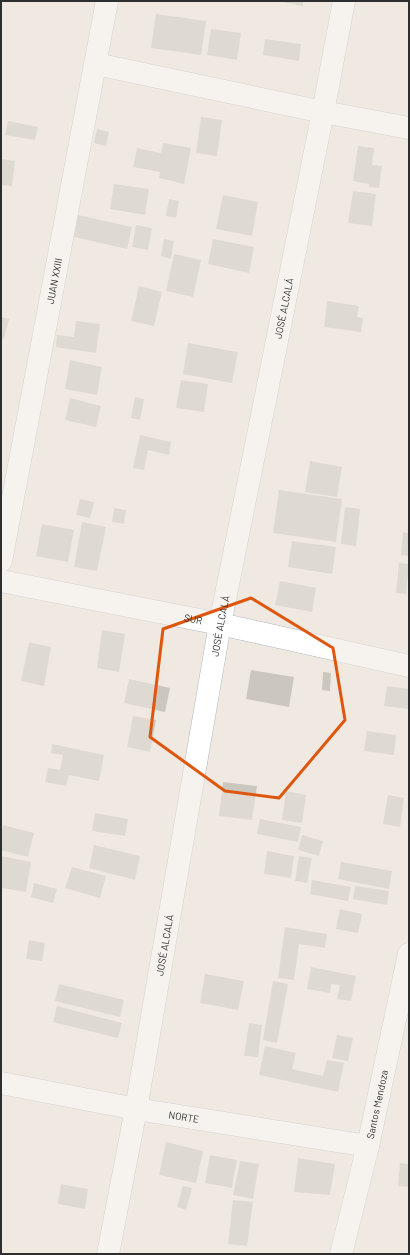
<svg xmlns="http://www.w3.org/2000/svg" width="410" height="1255" font-family="Barlow,sans-serif">
  <style>
    .building { fill: #cbc7bf }
    .lines { fill: none; stroke-linecap: round; stroke-linejoin: round }
    .minor-casing { stroke: #b4b7c1; stroke-width: 23 }
    .minor { stroke: #fff; stroke-width: 22 }
    .marked { fill: none; stroke: #df570e; stroke-width: 3; stroke-linejoin: round }
    .labels { text-anchor: middle; stroke-width: 4; stroke-linejoin: round; paint-order: stroke }
    .street-label { font-size: 10px; fill: #2e2e2e; stroke: #fff }
  </style>
  <rect width="100%" height="100%" fill="#efe9e1"/>
  <path class="building" d="M278,1H303V6Z
    M156,14L206,21L201,55L151,48Z
    M211,29L241,33L237,60L207,55Z
    M265,39L301,44L299,61L263,55Z
    M201,117L222,120L217,156L196,153Z
    M8,121L38,127L35,140L5,135Z
    M97,129L109,132L106,146L94,143Z
    M163,143L191,148L184,184L159,178L160,172L133,167L137,148L161,153Z
    M358,146L374,148L372,165L382,166L379,188L369,187V184L353,181Z
    M1,159L15,161L12,186L1,185Z
    M114,184L149,189L145,215L110,209Z
    M353,191L376,194L372,226L348,223Z
    M223,195L258,202L252,236L216,229Z
    M169,199L179,201L176,218L166,216Z
    M78,215L132,227L127,249L74,237Z
    M136,225L152,228L148,250L132,247Z
    M164,239L174,241L171,259L161,256Z
    M213,239L254,247L249,273L208,264Z
    M174,254L201,260L193,297L166,291Z
    M139,286L162,292L154,326L131,321Z
    M327,301L359,306L357,317L363,318L361,332L324,327Z
    M1,317L9,319L4,339L1,338Z
    M76,321L100,324L96,353L56,347L57,335L74,337Z
    M188,343L238,352L232,383L183,374Z
    M70,360L102,367L97,395L65,389Z
    M181,380L208,384L204,412L176,408Z
    M135,397L144,399L140,420L131,418Z
    M70,398L101,406L96,427L65,420Z
    M140,435L171,442L169,455L148,450L144,470L133,468Z
    M310,461L342,467L337,497L305,492Z
    M279,490L342,499L336,542L273,533Z
    M80,499L94,502L90,518L76,515Z
    M345,507L360,509L356,546L341,544Z
    M114,508L126,510L124,524L112,522Z
    M82,522L106,527L97,571L74,567Z
    M42,524L74,530L68,562L36,556Z
    M403,532L409,533V556L401,555Z
    M292,541L336,547L332,574L288,567Z
    M399,563L409,564L406,594L396,593Z
    M280,581L316,588L312,612L275,605Z
    M102,630L125,634L119,672L97,668Z
    M29,642L51,647L44,686L21,681Z
    M251,670L294,677L289,707L246,699Z
    M323,672L331,673L330,691L322,690Z
    M129,679L170,688L165,712L124,703Z
    M387,686L409,689V709L384,706Z
    M133,716L156,720L150,752L127,747Z
    M367,731L396,735L394,755L364,751Z
    M52,744L104,755L99,781L69,775L66,786L45,782L48,768L60,770L63,755L51,753Z
    M223,782L257,786L252,820L219,816Z
    M286,791L306,795L302,823L282,820Z
    M388,795L404,798L400,827L383,824Z
    M95,813L128,819L125,836L92,831Z
    M260,819L301,827L298,842L257,834Z
    M3,825L34,833L28,857L1,850V834Z
    M302,835L323,841L319,856L298,850Z
    M94,845L140,856L135,880L89,868Z
    M267,851L294,856L291,878L264,874Z
    M1,856L31,862L26,892L1,888Z
    M299,856L312,858L307,883L295,881Z
    M341,862L392,871L389,889L338,879Z
    M72,867L106,876L100,898L65,888Z
    M312,880L351,887L348,901L310,894Z
    M34,883L57,889L53,903L31,897Z
    M355,886L389,891L387,905L353,899Z
    M340,909L362,914L358,933L336,929Z
    M285,927L327,934L325,948L299,944L294,980L278,978Z
    M29,940L45,943L42,961L26,959Z
    M311,967L356,976L351,1001L337,999L340,985L331,984L330,993L307,989Z
    M205,974L244,981L238,1010L200,1003Z
    M273,981L288,984L277,1043L263,1040Z
    M59,984L124,1000L120,1017L55,1001Z
    M57,1006L122,1023L118,1038L53,1022Z
    M249,1023L262,1025L258,1057L244,1056Z
    M337,1035L353,1038L348,1061L332,1058Z
    M265,1046L296,1053L292,1069L323,1076L327,1060L344,1063L338,1092L259,1075Z
    M166,1142L203,1151L196,1183L159,1175Z
    M210,1155L237,1160L232,1188L205,1183Z
    M298,1158L335,1164L330,1195L294,1192Z
    M240,1161L259,1164L253,1199L233,1195Z
    M400,1163L409,1164V1187L398,1186Z
    M61,1184L88,1189L85,1209L58,1204Z
    M183,1186L192,1188L186,1210L177,1207Z
    M233,1200L253,1202L247,1246L228,1244Z"/>
  <g class="lines">
    <defs>
      <g id="minor">
        <path d="M96,64L323,112L409,128"/>
        <path id="s1" d="M1,561L107,1"/>
        <path id="s2" d="M1,581L220,624L409,666"/>
        <path id="s3" d="M1,1083L136,1109L368,1146"/>
        <path id="s4" d="M108,1254L136,1109L220,624L323,112L344,1"/>
        <path id="s5" d="M341,1254L368,1146L409,954"/>
      </g>
    </defs>
    <use href="#minor" class="minor-casing"/>
    <use href="#minor" class="minor"/>
  </g>
  <path d="M0 0H410V1255H0ZM251,598L333,648L345,720L279,798L225,791L150,737L163,629Z" fill="#efe9e1" fill-opacity=".55" fill-rule="evenodd"/>
  <path class="marked" d="M251,598L333,648L345,720L279,798L225,791L150,737L163,629Z"/>
  <g class="labels">
    <g class="street-label">
      <text dy="4" stroke="none"><textPath href="#s1" startOffset="285">JUAN XXIII</textPath></text>
      <text dy="4" stroke="none"><textPath href="#s4" startOffset="962">JOSÉ ALCALÁ</textPath></text>
      <text dy="4" stroke="none"><textPath href="#s2" startOffset="196">SUR</textPath></text>
      <text dy="4" stroke="none"><textPath href="#s4" startOffset="638">JOSÉ ALCALÁ</textPath></text>
      <text dy="4" stroke="none"><textPath href="#s4" startOffset="314">JOSÉ ALCALÁ</textPath></text>
      <text dy="4" stroke="none"><textPath href="#s5" startOffset="154">Santos Mendoza</textPath></text>
      <text dy="4" stroke="none"><textPath href="#s3" startOffset="186">NORTE</textPath></text>
    </g>
  </g>
  <rect width="410" height="1255" fill="none" stroke="#2e2e2e" stroke-width="4"/>
</svg>
